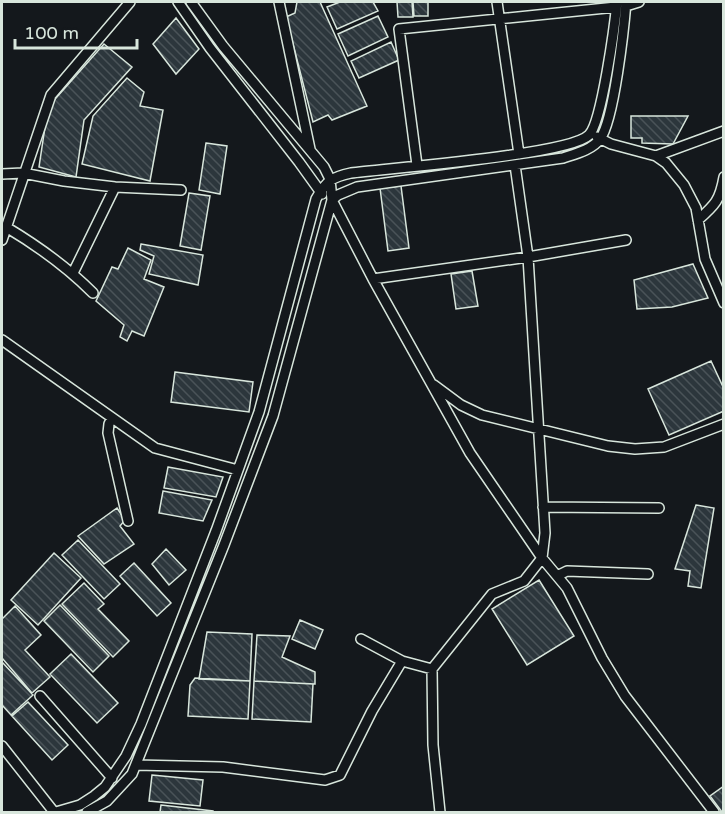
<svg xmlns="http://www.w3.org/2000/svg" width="725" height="814" font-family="'Varela Round',sans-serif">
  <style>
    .building { fill: url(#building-back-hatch); stroke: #d8e6dc; stroke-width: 1.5 }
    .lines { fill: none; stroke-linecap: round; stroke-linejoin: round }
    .minor-casing { stroke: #d8e6dc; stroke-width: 12 }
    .path { stroke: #9da8a2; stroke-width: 1.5; stroke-dasharray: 4.5 3; stroke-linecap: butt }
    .minor { stroke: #14181c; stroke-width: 9 }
  </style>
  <defs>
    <pattern id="building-back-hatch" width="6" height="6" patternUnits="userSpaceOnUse" patternTransform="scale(1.5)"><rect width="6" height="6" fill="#2c363c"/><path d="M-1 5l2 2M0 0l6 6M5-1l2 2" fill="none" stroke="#4a5358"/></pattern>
  </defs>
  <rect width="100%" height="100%" fill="#14181c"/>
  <path class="building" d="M297,2H320L367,106L332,120L328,115L313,122L286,17L295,13Z
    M340,2H373L378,11L337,29L327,7Z
    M397,2H412L413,17H398Z
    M413,2H428V16H414Z
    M378,16L388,37L348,56L338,34Z
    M176,18L199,49L176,74L153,44Z
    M391,42L399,60L359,78L351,61Z
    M104,44L132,67L84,120L76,177L39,167L48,107Z
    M127,78L144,92L140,106L163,110L150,181L82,164L93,116Z
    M631,116H688L673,144L642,143V138H631Z
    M206,143L227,146L220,194L199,190Z
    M401,186L409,248L388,251L380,188Z
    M189,193L210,196L201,250L180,246Z
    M141,244L203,255L198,285L149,274L154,256L140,250Z
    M128,248L151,260L144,279L164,287L144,336L132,331L127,341L120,337L124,325L96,301L112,267L118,269Z
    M693,264L708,298L672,307L637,309L634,280Z
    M472,271L478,306L456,309L451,274Z
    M711,361L724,389V411L669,435L648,389Z
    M175,372L253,382L249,412L171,402Z
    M168,467L223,477L216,497L164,488Z
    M163,491L212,500L203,521L159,513Z
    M696,505L714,508L701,588L688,586L690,571L675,569Z
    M117,508L125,520L120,526L134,544L104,564L78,536Z
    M78,540L120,584L104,599L62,555Z
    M166,549L186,570L169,585L152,564Z
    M54,553L81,578L38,625L11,600Z
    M134,563L171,603L157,616L120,576Z
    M539,580L574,636L527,665L492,609Z
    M84,583L104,604L98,609L129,641L113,657L62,604Z
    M60,605L109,656L93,672L44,621Z
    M15,606L41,635L25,650L50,677L32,693L2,658V619Z
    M300,620L323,630L315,649L292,639Z
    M207,632L252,634L250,681L199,679Z
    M257,635L290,636L282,657L315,672V684L254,681Z
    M71,654L118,703L97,723L50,674Z
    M2,662L33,695L11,715L2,705Z
    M195,678L250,681L248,719L188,716L190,685Z
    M254,681L313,684L311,722L252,719Z
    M28,702L68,745L52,760L12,716Z
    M152,775L203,780L200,806L149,801Z
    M724,786V812H722L710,796Z
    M161,805L213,811V812H160Z"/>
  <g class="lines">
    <defs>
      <path id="minor" d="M178,2L210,48L299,162L322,194
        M191,2L223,46L324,167L330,179L332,200L373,279L470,453L542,558L567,588L602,658L625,696L714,812
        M279,2L310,149
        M497,2L519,154
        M626,6L639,2
        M597,137L611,144L656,156L666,163L684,185L696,208L705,259L724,303
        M656,156L724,131
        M417,165L399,29L616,7
        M2,174L23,173L64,181L115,187L181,190
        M698,220C715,205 720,200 724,177
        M6,227C38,246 67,267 93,293
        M2,240L51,95L130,2
        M73,273L115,187
        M373,279L528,257L626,240
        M2,340L155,448L238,470
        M434,385L461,405L482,415L608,446L635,449L664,447L724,424
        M112,418L109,424L108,433L128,521
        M543,507L659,508
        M557,576L567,571L648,574
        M361,639L402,661
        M40,696L112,778
        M2,746L54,812
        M136,765L223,767L325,780L340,775L372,711L402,661L432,669
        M56,812L80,805L94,796L105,787L126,756L141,724L216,531L259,412L316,199C326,181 332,177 351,173C390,168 569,155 589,135C602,122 615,23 617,2
        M87,812L107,801L132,774L224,545L273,416L332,200L338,195L357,187L563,158C575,154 592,150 600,139C614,121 624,27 626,2
        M440,812L433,745L432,669L492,594L524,581L542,558L545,533L528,257L515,165"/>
    </defs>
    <use href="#minor" class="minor-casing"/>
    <path class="path" d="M724,596V614"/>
    <use href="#minor" class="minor"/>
  </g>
  <rect width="725" height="814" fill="none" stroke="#d8e6dc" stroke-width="6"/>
  <path d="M15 39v9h122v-9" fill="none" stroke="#d8e6dc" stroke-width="3"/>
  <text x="24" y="39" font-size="18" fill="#d8e6dc" stroke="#14181c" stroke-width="4.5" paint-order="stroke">100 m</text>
</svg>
